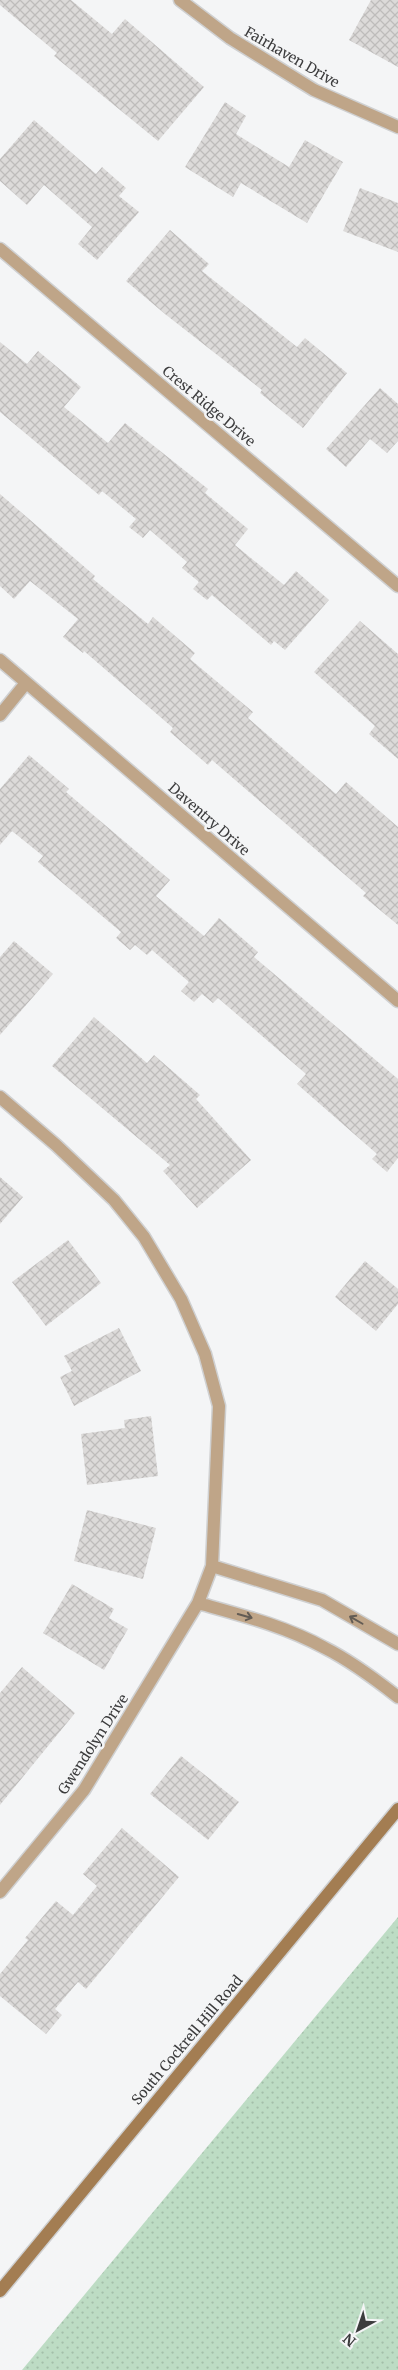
<svg xmlns="http://www.w3.org/2000/svg" width="398" height="2370" font-family="Merriweather,serif">
  <style>
    .grass { fill: url(#grass-dots) }
    .building { fill: url(#building-cross-hatch) }
    .lines { fill: none; stroke-linecap: round; stroke-linejoin: round }
    .minor-casing { stroke: #cfd0d1; stroke-width: 15 }
    .secondary-casing { stroke: #cfd0d1; stroke-width: 15 }
    .minor { stroke: #bfa588; stroke-width: 12 }
    .secondary { stroke: #a37d52; stroke-width: 12 }
    .oneway { stroke: #635c54 }
    .labels { text-anchor: middle; stroke-width: 5; stroke-linejoin: round; paint-order: stroke }
    .street-label { font-size: 14px; fill: #3c3c3d; stroke: #f4f5f6 }
  </style>
  <defs>
    <pattern id="grass-dots" width="8" height="8" patternUnits="userSpaceOnUse" patternTransform="scale(1.25)"><rect width="8" height="8" fill="#bddcc4"/><path d="M2 2h.1M6 6h.1" fill="none" stroke="#a3bea9" stroke-width="1.8" stroke-linecap="round"/></pattern>
    <pattern id="building-cross-hatch" width="8" height="8" patternUnits="userSpaceOnUse" patternTransform="scale(1.25)"><rect width="8" height="8" fill="#dcdad9"/><path d="M0 0l8 8M0 8l8-8" fill="none" stroke="#bebcbb"/></pattern>
  </defs>
  <rect width="100%" height="100%" fill="#f4f5f6"/>
  <path class="grass" d="M398,1917V2370H22Z"/>
  <path class="building" d="M0,0H71L112,34L125,19L204,87L158,141L54,56L57,53L0,5Z
    M371,0H398V67L349,40Z
    M225,102L246,116L236,134L289,167L305,140L343,162L307,223L241,183L233,197L185,167Z
    M34,120L96,174L102,167L126,188L119,196L139,212L97,260L78,244L92,227L44,185L27,205L0,181V159Z
    M360,188L398,203V252L343,231Z
    M170,230L209,264L202,271L297,347L305,338L347,373L303,428L260,393L262,390L165,314L126,281Z
    M0,342L27,364L38,351L81,387L64,407L108,443L125,423L208,489L205,493L248,529L235,545L284,585L296,571L329,600L285,650L274,641L271,645L212,595L207,600L193,589L199,582L182,568L187,562L150,530L143,538L129,527L136,519L102,491L99,495L0,412Z
    M380,388L398,404V441L387,453L370,439L346,467L326,449Z
    M0,494L95,576L93,579L148,624L153,617L195,653L190,659L253,712L248,718L336,794L346,782L398,827V925L363,896L366,893L212,760L208,765L170,732L173,728L84,651L83,653L63,637L78,619L30,581L14,599L0,586Z
    M360,621L398,654V759L369,734L375,726L314,672Z
    M29,755L69,789L66,792L170,880L156,896L204,936L219,918L258,952L254,957L398,1079V1158L387,1172L372,1159L377,1154L297,1084L306,1074L218,998L213,1003L202,994L194,1002L181,991L189,982L152,950L147,955L135,945L130,950L116,938L121,932L38,862L43,856L12,831L0,845V789Z
    M14,941L53,974L0,1035V957Z
    M94,1017L147,1063L154,1055L200,1095L196,1099L251,1160L197,1208L163,1171L170,1165L52,1066Z
    M0,1177L23,1197L0,1224Z
    M68,1240L101,1283L46,1326L12,1282Z
    M365,1261L398,1289V1304L376,1331L335,1297Z
    M119,1328L141,1371L74,1406L60,1377L72,1371L64,1356Z
    M151,1416L158,1476L87,1485L81,1434L125,1428L124,1420Z
    M87,1510L156,1528L143,1579L74,1561Z
    M72,1584L114,1609L109,1618L128,1629L104,1670L43,1633Z
    M22,1667L75,1713L0,1805V1693Z
    M181,1756L239,1802L208,1840L150,1794Z
    M122,1828L179,1877L86,1989L78,1982L55,2009L62,2015L46,2034L0,1996V1974L28,1940L25,1938L56,1901L73,1915L97,1886L83,1874Z"/>
  <g class="lines">
    <defs>
      <path id="minor" d="M180,0L230,38L314,90L398,127
        M0,249L398,586
        M0,660L398,1001
        M0,715L26,683
        M0,1097L56,1145L114,1200L144,1237L181,1299L205,1354L219,1406L212,1566L198,1603L84,1790L0,1892
        M212,1566L322,1600L398,1644
        M198,1603C241,1615 285,1626 325,1648C351,1661 375,1679 398,1697"/>
      <path id="secondary" d="M0,2291L398,1809"/>
    </defs>
    <use href="#minor" class="minor-casing"/>
    <use href="#secondary" class="secondary-casing"/>
    <use href="#minor" class="minor"/>
    <use href="#secondary" class="secondary"/>
  </g>
  <defs><path id="oneway-shaft" d="M-6 0H5M1.5-3L5.5 0L1.5 3" fill="none" stroke-width="1.6" stroke-linecap="round" stroke-linejoin="round" transform="scale(1.25)"/></defs>
  <g class="oneway">
    <use href="#oneway-shaft" transform="translate(245 1616) rotate(16)"/>
    <use href="#oneway-shaft" transform="translate(356 1620) rotate(-150)"/>
  </g>
  <g class="labels">
    <g class="street-label">
      <text transform="translate(292 57) rotate(30)" y="5">Fairhaven Drive</text>
      <text transform="translate(209 406) rotate(40)" y="5">Crest Ridge Drive</text>
      <text transform="translate(209 819) rotate(41)" y="5">Daventry Drive</text>
      <text transform="translate(93 1744) rotate(-57)" y="5">Gwendolyn Drive</text>
      <text transform="translate(187 2040) rotate(-50)" y="5">South Cockrell Hill Road</text>
    </g>
  </g>
  <g transform="translate(358 2330) rotate(220)" stroke="#f4f5f6" stroke-width="4" paint-order="stroke">
  <path d="M0-4L9 19L0 12L-9 19Z" fill="#3c3c3d"/>
  <text y="-8" font-size="14" font-weight="bold" text-anchor="middle" fill="#3c3c3d">N</text>
  </g>
</svg>
